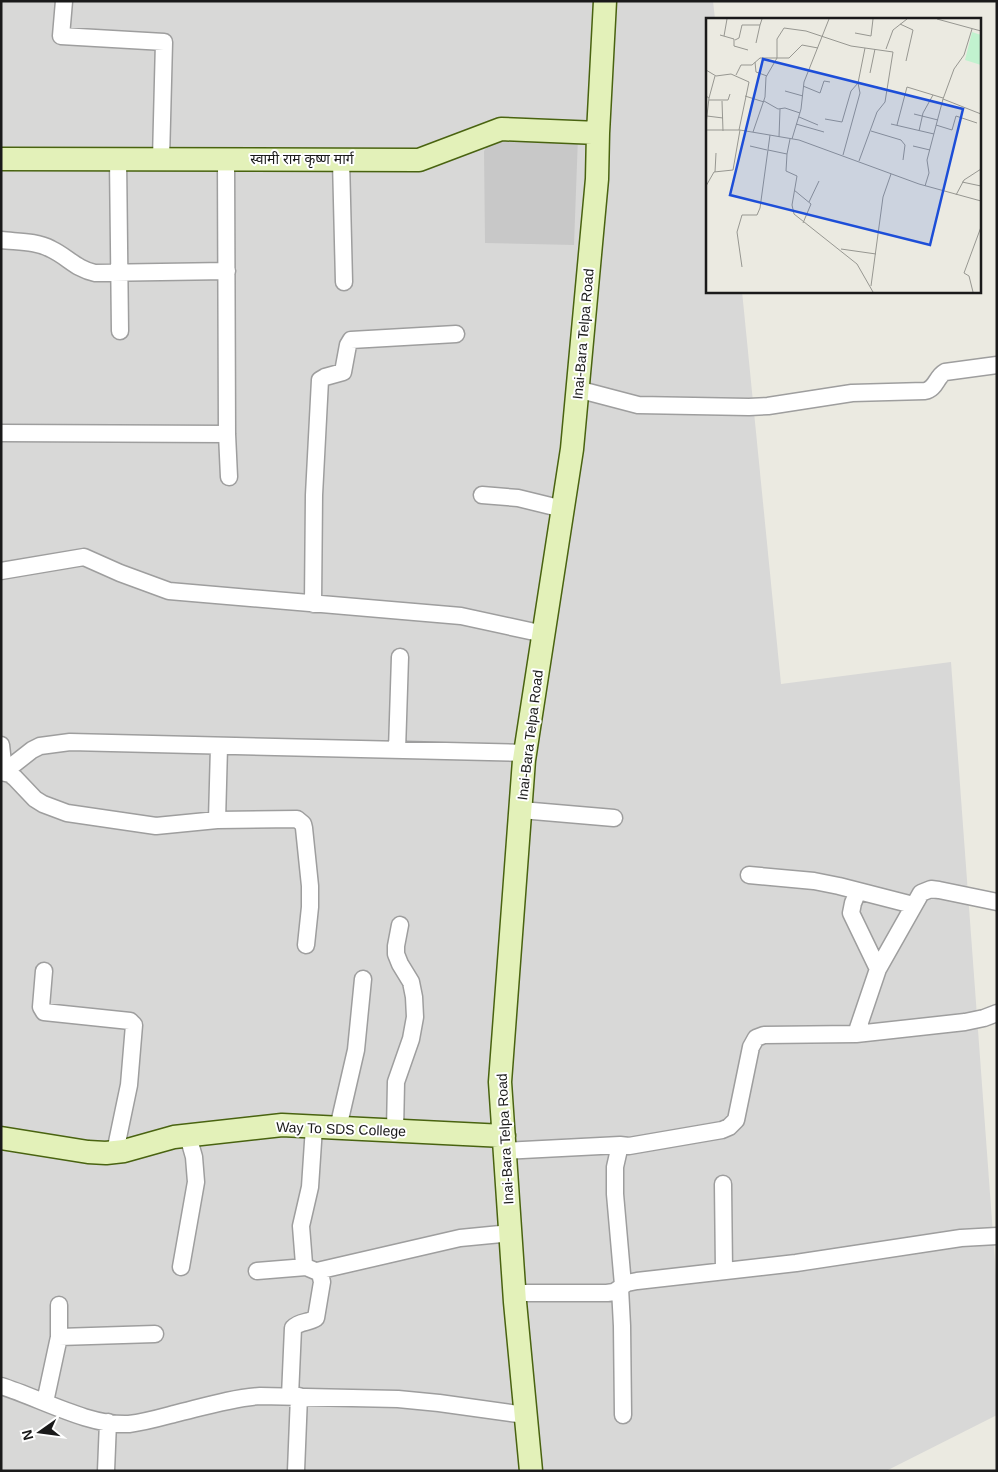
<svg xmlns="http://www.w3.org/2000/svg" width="998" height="1472" font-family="Helvetica,'Noto Sans Devanagari',sans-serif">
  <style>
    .residential { fill: #d8d8d7 }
    .religious { fill: #c8c8c8 }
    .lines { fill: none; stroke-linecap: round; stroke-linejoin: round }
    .street-casing { stroke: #9e9e9e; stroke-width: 19 }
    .secondary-casing { stroke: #496310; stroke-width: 25 }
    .street { stroke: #fff; stroke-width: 16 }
    .secondary { stroke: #e3f1b9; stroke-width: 22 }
    .labels { text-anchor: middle; stroke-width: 4; stroke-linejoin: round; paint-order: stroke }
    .street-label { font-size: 14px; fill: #1a1a1a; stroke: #fff }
    .inset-road { fill: none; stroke: #979791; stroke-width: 1 }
    .view { fill: #1d4ed8; fill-opacity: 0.15; stroke: #1d4ed8; stroke-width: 2.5 }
    .inset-edge { fill: none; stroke: #1a1a1a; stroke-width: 2.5 }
  </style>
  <rect width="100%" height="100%" fill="#ebeae1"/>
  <path class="residential" d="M1,1H713L715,19H707V291H742L781,684L951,662L997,1289V1415L886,1471H1Z"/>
  <path class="religious" d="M578,137L574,245L485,243L484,151L492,140Z"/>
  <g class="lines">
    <defs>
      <path id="street" d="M64,1L61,36L164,42L161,159
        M118,159L120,331
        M226,159L227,434L229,477
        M341,160L344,282
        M1,240C18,242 36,241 51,249C68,257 76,269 95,273L227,271
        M577,389L638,405L749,407L768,406L852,393L925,391C936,389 936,377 945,372L997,365
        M1,433L227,434
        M482,495L518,498L563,509
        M1,571L84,557L120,573L169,591L461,616L544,634
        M313,604L314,495L320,380L325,377L343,372L348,345L351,340L456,334
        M1,745L4,772
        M397,750L400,657
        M1,772L10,774L15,778L35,799L43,804L67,813L156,826L217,820L297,819L303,824L304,828L310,886V907L306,945
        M4,772L32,750L40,746L70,742L526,753
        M521,810L614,818
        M217,820L219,747
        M749,875L814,881L839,886L913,905
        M858,891L853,903L851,913L878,969
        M44,971L41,1007L44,1012L130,1021L134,1025L129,1085L115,1152
        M856,1034L878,969L921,893L931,889L939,890L997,902
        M338,1128L356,1050L363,979
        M395,1131L396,1082L411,1039L415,1017L414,997L411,982L400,964L396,954V946L400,925
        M505,1151L620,1145
        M723,1184L724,1271
        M181,1267L196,1182L194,1157L188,1136
        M257,1271L306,1267
        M317,1271L460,1238L511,1233
        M623,1285L615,1194V1167L620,1145L629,1146L722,1130L729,1127L736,1120L751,1047L756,1038L764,1035L856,1034L965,1022L984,1018L997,1013
        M620,1288L622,1326L623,1415
        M514,1293H607L614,1292L627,1283L637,1281L796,1263L961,1238L997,1236
        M59,1337L155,1334
        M1,1386C40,1398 88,1426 129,1424C145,1422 159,1418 174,1414C203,1407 231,1398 260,1396L398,1399L439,1403L525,1415
        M290,1396L293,1328C299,1321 309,1323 316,1318L322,1282L320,1273L306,1267L304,1264L301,1226L310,1187L314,1127
        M45,1402L59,1337V1305
        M106,1471L108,1422
        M296,1471L299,1396"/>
      <path id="secondary" d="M1,159L419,160L501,129L598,133
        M1,1138L88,1152L106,1153L124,1151L174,1137L282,1125L504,1136
        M531,1471L515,1302L500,1082L524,760L572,449L597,179L598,133L605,1"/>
    </defs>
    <use href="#street" class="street-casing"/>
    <use href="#secondary" class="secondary-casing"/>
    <use href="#street" class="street"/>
    <use href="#secondary" class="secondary"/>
  </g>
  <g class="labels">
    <g class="street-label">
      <text x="302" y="164">स्वामी राम कृष्ण मार्ग</text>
      <text transform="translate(583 334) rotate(-85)" y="5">Inai-Bara Telpa Road</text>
      <text transform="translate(530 735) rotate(-83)" y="5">Inai-Bara Telpa Road</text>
      <text transform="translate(341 1129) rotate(2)" y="5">Way To SDS College</text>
      <text transform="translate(505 1139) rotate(-93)" y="5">Inai-Bara Telpa Road</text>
    </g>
  </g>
  <g transform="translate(706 18)">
    <rect width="275" height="275" fill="#ebeae1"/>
    <path d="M266,14L275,17V47L259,42Z" fill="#c1f2cf"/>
    <path class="inset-road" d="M231,1L275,13M194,6L207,12L200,43M149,15L165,18L167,1M14,17L28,21V28L42,32M18,18L21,1M29,22L33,20L36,7H54L56,1M50,25L54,7M180,31L187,12L201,1M49,44L50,54L61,58M0,52L10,58L25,56L43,64L33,112M164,55L169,31M30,57L35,47H46L54,40H71V21L78,10L100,13L145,28L187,34L179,84L171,94L153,143M97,68L114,75L118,63L124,64M79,73L97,78M0,78L3,80L0,106M39,78L58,84M3,80L9,58M237,81L275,96M3,82H22L24,76M16,83L17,113M58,83L72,91L79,90L94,95M208,96L232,102M1,98L17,100M93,99L112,107M119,101L136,104L145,73L152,65L159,30M90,106L118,114M185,106L228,116M191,107L201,69L237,80M230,107L246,112L250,98L271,105M0,112H34L93,122L213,166L275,183M165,113L195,122L199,127L197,142M213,113L217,95L227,77M47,114L59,79L60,59L71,40H83L96,27L112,30M73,119L74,91M86,121L95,91L98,64L123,1M44,128L61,132M207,128L224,132M62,132L81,136L80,153L91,158L86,187L88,196L151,246L167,274M81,136L84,121M137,137L154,75L152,65L179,71M9,154L10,135M256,164L275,168M0,168L8,154L27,152L34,112M219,168L223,155L221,142L237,81L248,51L258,37L266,11M88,172L105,186L97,205M250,177L258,162L275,151M103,184L113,163M135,231L170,236M36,249L31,214L36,197H51L54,190L64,117M165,268L177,179L185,156M267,274L263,258L258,255L275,209"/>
    <path class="view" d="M57,41L257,91L224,227L24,177Z"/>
    <rect width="275" height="275" class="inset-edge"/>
  </g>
  <rect width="998" height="1472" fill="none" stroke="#1a1a1a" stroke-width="5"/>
  <g transform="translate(40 1432) rotate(256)" stroke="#ffffff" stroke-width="4" paint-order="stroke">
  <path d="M0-4L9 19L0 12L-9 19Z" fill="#1a1a1a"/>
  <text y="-8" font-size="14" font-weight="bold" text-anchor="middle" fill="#1a1a1a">N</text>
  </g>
</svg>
